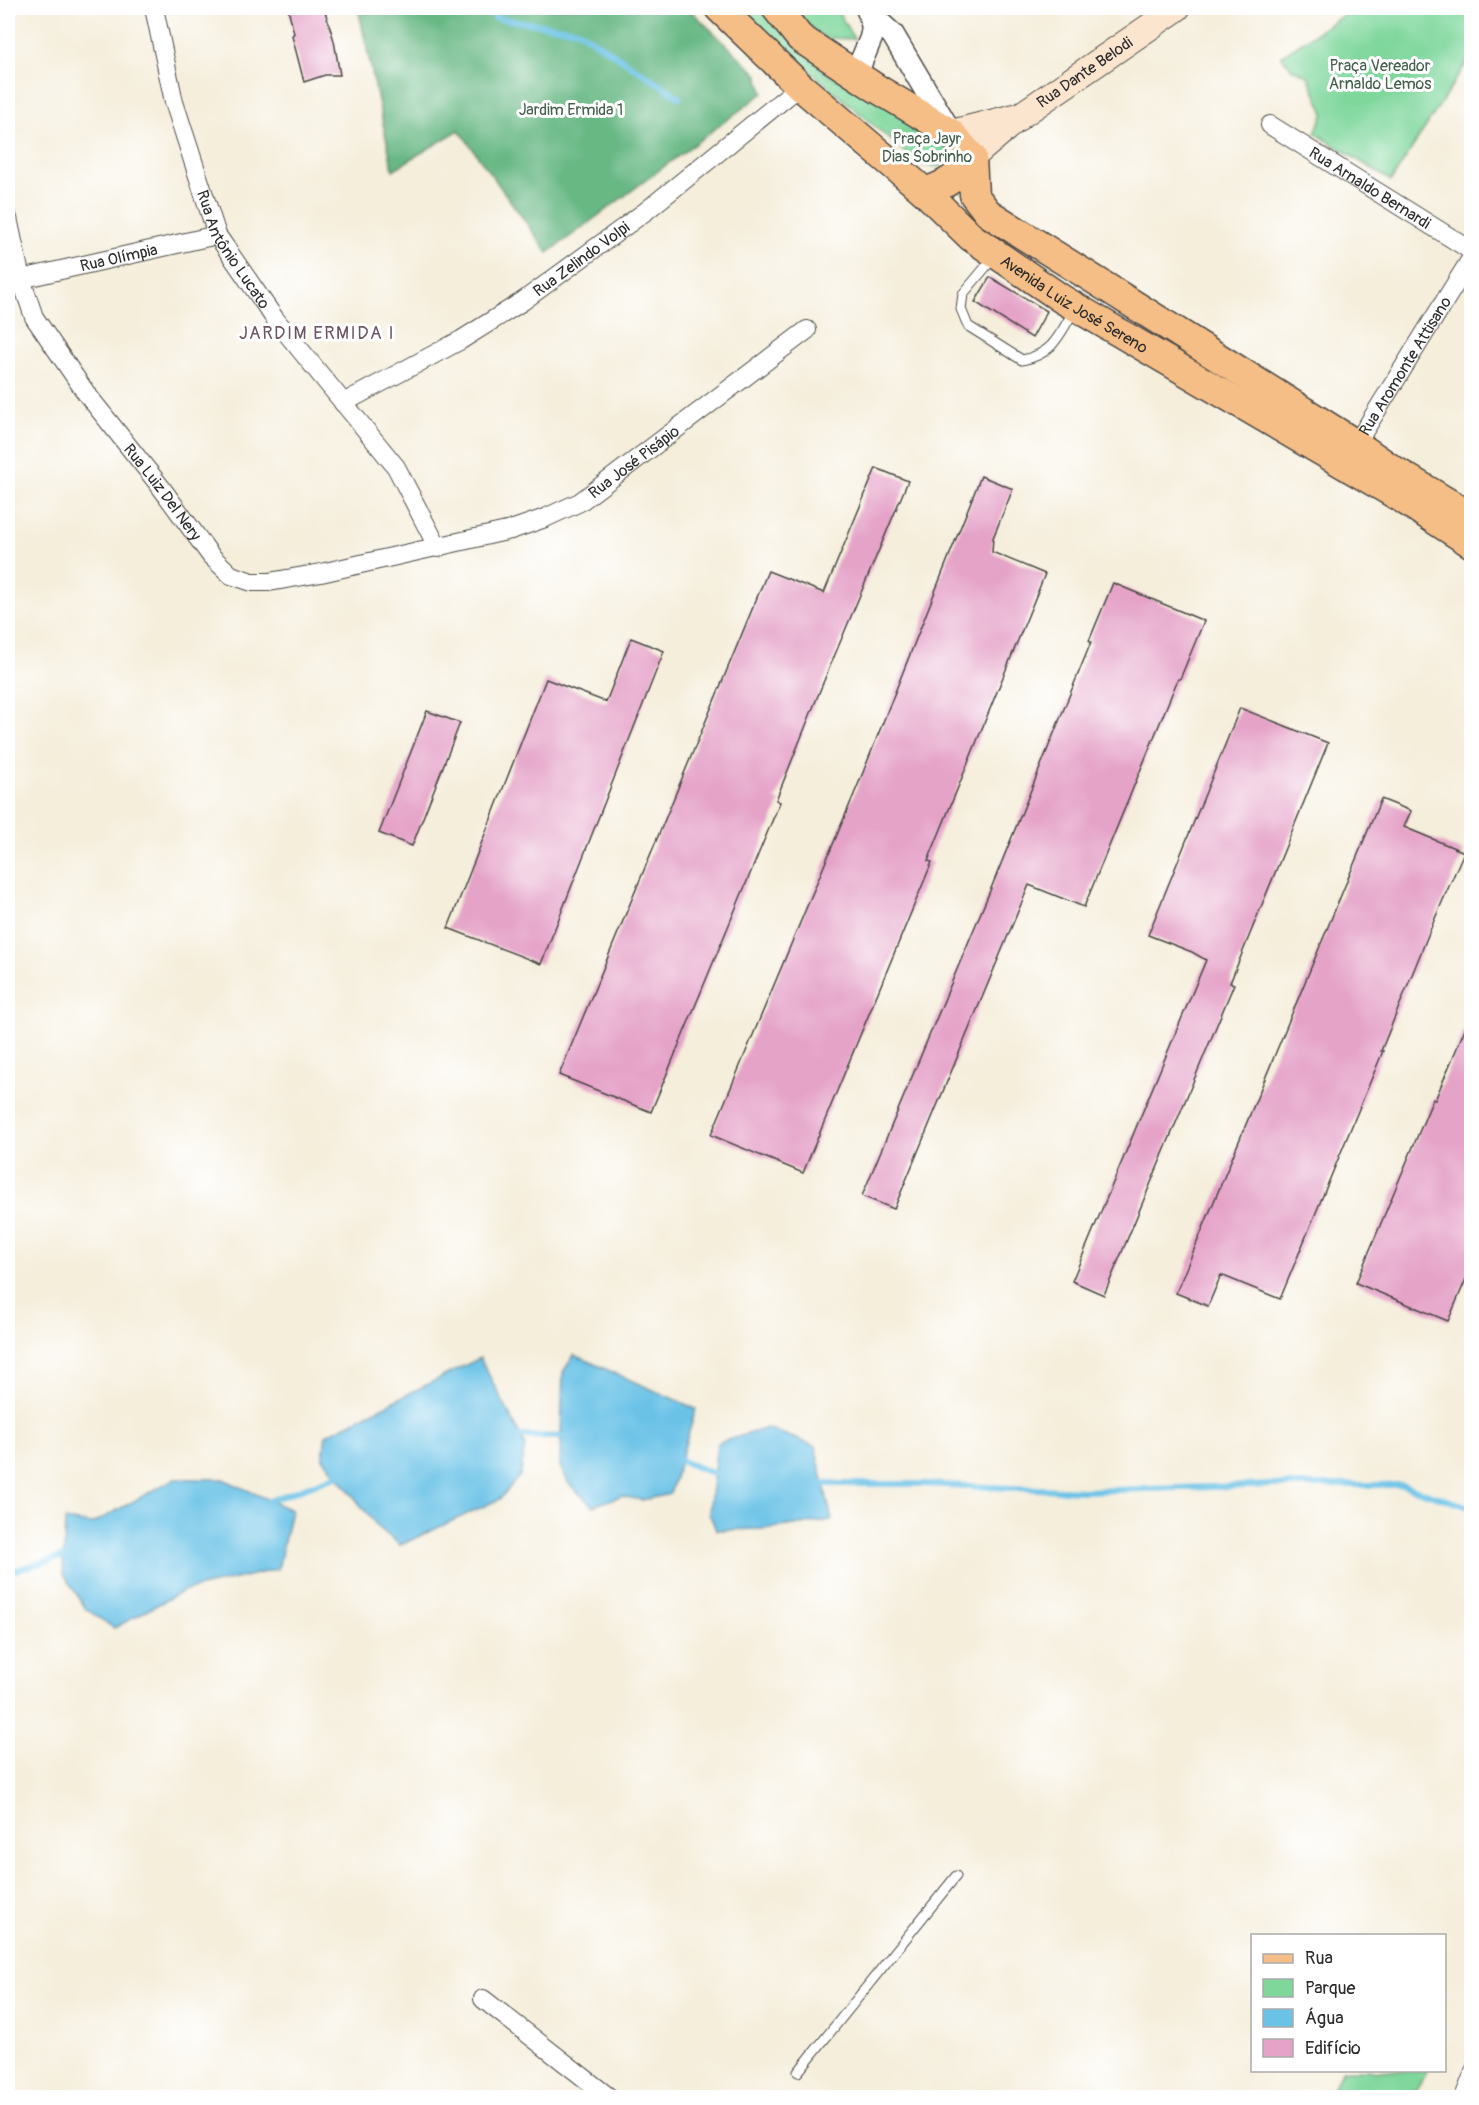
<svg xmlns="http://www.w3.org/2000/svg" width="1479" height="2105" font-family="Pangolin,sans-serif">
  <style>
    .green { fill: #7fd79c; stroke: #558164; stroke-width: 1.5 }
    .forest { fill: #67b884; stroke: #497258; stroke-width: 1.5 }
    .water { fill: #6ac2e7; stroke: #4a7689; stroke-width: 1.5 }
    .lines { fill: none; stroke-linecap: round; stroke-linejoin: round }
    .stream { stroke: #6ac2e7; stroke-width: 6 }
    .building { fill: #e5a3c8 }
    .service-casing { stroke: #494845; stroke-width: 11 }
    .minor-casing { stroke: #494845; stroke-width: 20 }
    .tertiary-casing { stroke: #494845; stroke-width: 25 }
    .secondary-casing { stroke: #494845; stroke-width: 28 }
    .primary-casing { stroke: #494845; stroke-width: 31 }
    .service { stroke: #fff; stroke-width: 9 }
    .minor { stroke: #fff; stroke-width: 18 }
    .tertiary { stroke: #fff; stroke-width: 22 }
    .secondary { stroke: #fbe5cf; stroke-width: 26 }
    .primary { stroke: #f6be87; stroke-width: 28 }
    .labels { text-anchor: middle; stroke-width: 6; stroke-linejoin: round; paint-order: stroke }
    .park-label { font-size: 16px; fill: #445f4d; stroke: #fff }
    .street-label { font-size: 16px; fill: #2b2b2b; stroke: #fff }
    .neighbourhood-label { font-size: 18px; letter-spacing: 1.5px; fill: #6c5562; stroke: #fff }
  </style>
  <rect width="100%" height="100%" fill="#fff"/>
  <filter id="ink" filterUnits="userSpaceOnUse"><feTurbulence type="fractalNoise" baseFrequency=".0167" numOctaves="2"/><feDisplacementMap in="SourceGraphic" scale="12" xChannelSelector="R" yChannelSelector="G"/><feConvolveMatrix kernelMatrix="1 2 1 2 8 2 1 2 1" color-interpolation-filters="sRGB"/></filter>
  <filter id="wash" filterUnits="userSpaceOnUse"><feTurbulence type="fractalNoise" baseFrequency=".008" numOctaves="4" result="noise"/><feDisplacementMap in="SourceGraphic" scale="24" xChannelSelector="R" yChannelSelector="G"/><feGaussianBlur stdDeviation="1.35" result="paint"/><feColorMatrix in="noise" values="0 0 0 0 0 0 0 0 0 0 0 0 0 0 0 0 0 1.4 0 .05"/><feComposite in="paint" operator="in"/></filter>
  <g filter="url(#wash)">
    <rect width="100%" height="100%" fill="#f5eedb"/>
    <path class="green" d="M736,8H758L826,73L943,136C959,164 948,170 919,164Z
      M792,8H836L854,39L825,38L799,18Z
      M1354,8H1471V56L1391,181L1315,133L1324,113L1308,76L1292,69L1281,56Z
      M1342,2071V2070L1427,2071L1413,2097H1328Z"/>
    <path class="forest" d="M358,8H688L758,75L763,93L548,253L459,130L393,170Z"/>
    <path class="water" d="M574,1355L696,1409L670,1494L642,1500L621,1496L593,1506L569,1484L560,1466L563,1372Z
      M480,1358L525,1444L521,1474L500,1499L400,1545L378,1527L323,1458L326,1435Z
      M767,1428L815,1446L832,1520L764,1529L716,1530L709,1513L717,1443Z
      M174,1479H223L291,1510L278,1569L183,1591L114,1628L86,1609L63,1573L65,1520L92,1524Z"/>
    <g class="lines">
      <path class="stream" d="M488,8L496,18L577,30L679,97
        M516,1436L568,1437
        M674,1458L720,1476
        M816,1484H924L1083,1491L1276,1485H1402L1472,1508
        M264,1503L344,1473
        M8,1572L69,1555"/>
    </g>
    <g id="blocks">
      <path class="building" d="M288,8H324L334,41L340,75H325L304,82L292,36L294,33Z
        M990,277L1047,311L1032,338L975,302Z
        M876,468L908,481L823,683L776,800L780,802L651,1112L559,1075L768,571L824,593Z
        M981,476L1013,489L993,538L992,552L1045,574L928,861L932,862L803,1173L711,1135L860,780Z
        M1113,583L1204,621L1180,679H1178L1084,907L1029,885L894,1209L862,1196L992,886L1085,657L1091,642L1089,641Z
        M631,638L664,651L541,964L448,928L546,679L606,702Z
        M1240,708L1328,743L1230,983L1234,984L1104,1295L1072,1281L1206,960L1192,952L1148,935Z
        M427,711L460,723L412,846L379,833Z
        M1381,799L1411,811L1404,827L1464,852L1433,923L1381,1051H1383L1280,1299L1221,1275L1208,1306L1176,1293Z
        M1472,1012V1265L1448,1321L1356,1283L1433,1099L1435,1100Z"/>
    </g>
  </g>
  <g filter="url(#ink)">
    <use href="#blocks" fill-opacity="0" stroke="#494845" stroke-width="1.5"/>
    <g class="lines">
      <defs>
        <path id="service" d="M994,257L963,294L961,309L968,326L1022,360C1054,354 1059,335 1075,309
          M798,2072L956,1876
          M1459,2098L1472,2065"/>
        <g id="minor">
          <path id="s1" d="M154,8L174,102L217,235L275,319L396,467L438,548"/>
          <path id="s2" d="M1270,125L1472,251"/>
          <path id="s3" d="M8,218L21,279L34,317L86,393L160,486L211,556L231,575L252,582H269L321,573L511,530L545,518L580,502L807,330"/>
          <path id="s4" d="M21,279L217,235"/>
          <path id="s5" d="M343,403L461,340L523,301L646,211L800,86"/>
          <path id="s6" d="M1356,444L1472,257"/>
          <path d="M483,1999L610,2098"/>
        </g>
        <path id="tertiary" d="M867,8L869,13L893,35L951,133
          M856,74L871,38L873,27L869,13"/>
        <g id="secondary">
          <path d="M951,133L1014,117"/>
          <path id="s7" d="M972,157L1020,116L1177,8"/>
        </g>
        <g id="primary">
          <path id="s8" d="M719,8L800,86L925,192L971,237L1062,299L1401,498L1472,544"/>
          <path d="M776,8L800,38L876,88L951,133L972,157L974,195L988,213L1356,444L1389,467L1472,517"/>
          <path d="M925,192C948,184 958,177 972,157"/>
        </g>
      </defs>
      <use href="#service" class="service-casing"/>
      <use href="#minor" class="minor-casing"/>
      <use href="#tertiary" class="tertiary-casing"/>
      <use href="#secondary" class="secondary-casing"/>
      <use href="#primary" class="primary-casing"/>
      <use href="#service" class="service"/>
      <use href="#minor" class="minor"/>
      <use href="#tertiary" class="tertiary"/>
      <use href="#secondary" class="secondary"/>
      <use href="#primary" class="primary"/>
    </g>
  </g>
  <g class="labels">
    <g class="park-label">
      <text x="1380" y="71">Praça Vereador<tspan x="1380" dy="18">Arnaldo Lemos</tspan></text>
      <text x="571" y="115">Jardim Ermida 1</text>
      <text x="927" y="144">Praça Jayr<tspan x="927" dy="18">Dias Sobrinho</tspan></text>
    </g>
    <g class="street-label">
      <text dy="6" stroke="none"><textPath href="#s7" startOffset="141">Rua Dante Belodi</textPath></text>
      <text dy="6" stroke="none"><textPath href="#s2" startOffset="118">Rua Arnaldo Bernardi</textPath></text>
      <text dy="6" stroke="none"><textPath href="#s1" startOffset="256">Rua Antônio Lucato</textPath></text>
      <text dy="6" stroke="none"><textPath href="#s4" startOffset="100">Rua Olímpia</textPath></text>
      <text dy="6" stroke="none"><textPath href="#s5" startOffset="279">Rua Zelindo Volpi</textPath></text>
      <text dy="6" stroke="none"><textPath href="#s8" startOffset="464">Avenida Luiz José Sereno</textPath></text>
      <text dy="6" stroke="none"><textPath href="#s6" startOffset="92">Rua Aromonte Attisano</textPath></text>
      <text dy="6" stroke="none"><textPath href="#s3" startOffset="856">Rua José Pisápio</textPath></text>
      <text dy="6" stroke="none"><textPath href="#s3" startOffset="320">Rua Luiz Del Nery</textPath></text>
    </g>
    <g class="neighbourhood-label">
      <text x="317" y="339">JARDIM ERMIDA I</text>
    </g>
  </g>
  <rect width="1479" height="2105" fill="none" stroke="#fff" stroke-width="30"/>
  <rect x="1251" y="1934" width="195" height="138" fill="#ffffff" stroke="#aaaaaa" stroke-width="1.5"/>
  <rect x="1263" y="1954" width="30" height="9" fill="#f6be87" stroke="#aaaaaa" stroke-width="1.5"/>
  <text x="1305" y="1964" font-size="18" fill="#2b2b2b">Rua</text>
  <rect x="1263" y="1979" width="30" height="18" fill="#7fd79c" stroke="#aaaaaa" stroke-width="1.5"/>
  <text x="1305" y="1994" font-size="18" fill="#2b2b2b">Parque</text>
  <rect x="1263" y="2009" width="30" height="18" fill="#6ac2e7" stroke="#aaaaaa" stroke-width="1.5"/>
  <text x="1305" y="2024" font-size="18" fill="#2b2b2b">Água</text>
  <rect x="1263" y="2039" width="30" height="18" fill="#e5a3c8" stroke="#aaaaaa" stroke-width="1.5"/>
  <text x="1305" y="2054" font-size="18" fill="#2b2b2b">Edifício</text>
</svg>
